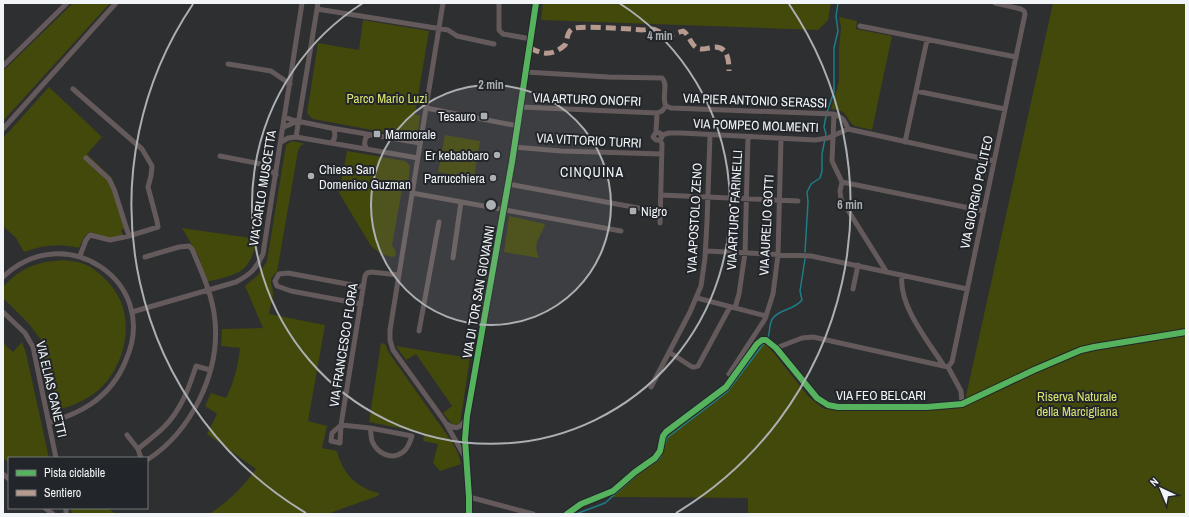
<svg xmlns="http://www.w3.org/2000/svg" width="1189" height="517" font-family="'Archivo Narrow',sans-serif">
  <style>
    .green { fill: #43480b }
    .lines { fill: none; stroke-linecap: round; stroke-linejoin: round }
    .stream { stroke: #1e7d87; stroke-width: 1.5 }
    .minor { stroke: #645a5b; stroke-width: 5 }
    .quiet { stroke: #b69a8f; stroke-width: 5; stroke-dasharray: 10 5; stroke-linecap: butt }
    .cycleway-casing { stroke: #222529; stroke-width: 8 }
    .cycleway { stroke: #56b35d; stroke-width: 6 }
    .ring { fill: none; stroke: #adb0b2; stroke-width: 2 }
    .poi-dot { fill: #adb0b2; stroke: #222529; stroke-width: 1.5 }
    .labels { text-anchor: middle; stroke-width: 4; stroke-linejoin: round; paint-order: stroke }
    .park-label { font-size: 13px; fill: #dae46f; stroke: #222529 }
    .street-label { font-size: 13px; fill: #f2f5f7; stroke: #222529 }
    .poi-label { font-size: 13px; fill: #f2f5f7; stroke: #222529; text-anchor: end }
    .neighbourhood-label { font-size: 14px; letter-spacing: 1px; fill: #f2f5f7; stroke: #222529 }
    .centre { fill: #adb0b2; stroke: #222529; stroke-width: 2 }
    .ring-label { font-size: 12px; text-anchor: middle; font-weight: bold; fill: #adb0b2; stroke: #222529; stroke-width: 4; stroke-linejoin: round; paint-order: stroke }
  </style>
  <rect width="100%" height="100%" fill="#2d2f31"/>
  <path class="green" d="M73,3H110L3,121V71Z
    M543,3H831L828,20L818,30L541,20Z
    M1053,3H1186V514H748V498L610,497L630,478L659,456L665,436L678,424L727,389L760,344L766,343L808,396L824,409L964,405Z
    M839,17L857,21L856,29L892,36L872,130L855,126L852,124L844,113L839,110L831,109L839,82V48L841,28Z
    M363,20L429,31L415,114L420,116L418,131L413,136H405L313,119L307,113L318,43L359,50Z
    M49,87L102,137L87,154L112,178L127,227L121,230L124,237L109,240L89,232L84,237L79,248C60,243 42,245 24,252L16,238L3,226V138Z
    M445,135L480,141L474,178L438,172Z
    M292,141L306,144L301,145L298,151L277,272C267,280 272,283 273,292C273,299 270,307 269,314L325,325L308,421L327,426L322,448L337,451C342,473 357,488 379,493L378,496L327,514H209C228,502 243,487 256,469L207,434L217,414L205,406L211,393L226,398C234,382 238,366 240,348L221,346L222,329L263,328L245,286L258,275L267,261L286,145Z
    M347,151L405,161L410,166L408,184H403L392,245C395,250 398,252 394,257H391L381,254L371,246L339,193Z
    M509,216L545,224C541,238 532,241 539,258L504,252Z
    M182,228L257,239C249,275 238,274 206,282L199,257Z
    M63,260C69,261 77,261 84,264C92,267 98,272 104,278C134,305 131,349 108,380C96,396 75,406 56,410L41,340L29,324L3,298V287C21,267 37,262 63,260Z
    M22,342L26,353L49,458H9V463L3,458V343L13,352Z
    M381,343L385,344L389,353L452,442L458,453L461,464L440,471L433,463L438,444L423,441L424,433L369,422Z
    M396,346L470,358L460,423L456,425H453L443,413L452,406L416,354L406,360Z
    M71,508H108L115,514H72Z"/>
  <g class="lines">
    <path class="stream" d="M827,112L834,92V48L838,31L836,16L838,3
      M805,252L808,202L807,192L811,184L820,178L822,171V154L826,134L824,127L826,116
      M767,339C771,333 768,325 773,318C780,309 794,310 802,300L800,291L805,259
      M576,514L605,503L639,473L658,460L661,456L667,438L727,392L765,342"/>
    <path class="minor" d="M443,3L390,330V340L393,350L445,422L465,457
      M499,3V30L503,34L531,39
      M317,9L448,30L457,36L494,44
      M860,26L1016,57
      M228,64L271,71L290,84
      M3,66L67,3
      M526,72L608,77L662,78C669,85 661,97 666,106
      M73,89L142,149L152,166L151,176L148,187L157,221L158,227L129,236L110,240L90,235L86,240L80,256
      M916,91L1005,109
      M666,106L671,108L834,114C843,117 845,121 848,129
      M521,107L657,113L662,111L666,106
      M426,108L518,126
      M657,113L656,132L653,137L656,140H660
      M834,114L832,161L842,182L840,191L841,199L886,271
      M285,117L292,120L331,128L420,143
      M284,127L298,121
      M3,129L116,3
      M848,129L994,161
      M656,132L660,133L662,137L660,140L662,144L660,223
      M662,135L669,133H681L815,140L828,138L848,129
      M296,137L318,3
      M281,142L288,138L296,137L418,158
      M905,142L927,40
      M331,143C336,139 335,134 334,129
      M514,147L561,151L662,154
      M367,149C364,145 364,143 366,137L370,135
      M220,156L261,164L276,175
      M86,158L109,179L114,189L129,236
      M842,182L984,211
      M508,184L660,212
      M412,193L621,231
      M661,195L798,201
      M706,251L811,256L967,289
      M145,257L179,247L189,246L192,249C202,273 213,296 215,321C220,373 191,432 147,460
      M453,258L461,202
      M902,275C898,305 928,341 944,366
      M3,277C64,218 161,281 126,360C119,378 107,393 91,404C78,413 64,418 49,423
      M853,289L858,265
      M697,298L766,316
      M361,304L291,291L277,286L275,281L279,274L288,273L363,287
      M735,308L739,294L745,253L748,137
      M3,312L25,333L33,347L56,458
      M132,312L236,282C251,274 256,269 263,254L302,3
      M419,331L439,222
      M776,348L802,338L813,337L948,367
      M669,352L692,367H695L698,366L730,307
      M948,367L952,362L1025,14L1024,11L1021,9L995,3
      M948,367L961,391L962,404
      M729,374L765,319L773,294L778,255L781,138
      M651,387L690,312L701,286L705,258L707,222L710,135
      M447,424C456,431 461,427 466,419
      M370,428C371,432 371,437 372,441C377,453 391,461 403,452C408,449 410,442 412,436L370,428L341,425L332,433L331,441L340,443L341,425L365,276L367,273L371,272L399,275
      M127,435L138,449L141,458
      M138,449C146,442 156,435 164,427C181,410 189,388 196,366L210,370
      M3,474L9,479
      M469,497L533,514
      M45,508L53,514
      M66,508V514
      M469,514V497L465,439L467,416L512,162L536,3
      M567,514L581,504L613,491L635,472L655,458L660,451L663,436L666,432L726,387L757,344L762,340H766L776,348L817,398L828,405L838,407H927L962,404L1034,370L1081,350L1094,347L1186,332"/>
    <path class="quiet" d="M530,48C544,55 552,56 565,45C568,40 566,33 572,29C577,25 632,29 642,30C645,30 648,29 651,29C657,29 662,34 668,36L683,31C689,34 690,44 697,48C703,51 709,47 715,47C728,47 729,61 729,71"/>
    <defs>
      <path id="cycleway" d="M469,514V497L465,439L467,416L512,162L536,3
        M567,514L581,504L613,491L635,472L655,458L660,451L663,436L666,432L726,387L757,344L762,340H766L776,348L817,398L828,405L838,407H927L962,404L1034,370L1081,350L1094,347L1186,332"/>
    </defs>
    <use href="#cycleway" class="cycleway-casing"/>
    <use href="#cycleway" class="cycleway"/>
  </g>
  <circle cx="491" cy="205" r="120" fill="#adb0b2" fill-opacity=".12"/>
  <g class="ring">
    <circle cx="491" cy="205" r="120"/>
    <path d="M619 3A239 239 0 1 1 363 3"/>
    <path d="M306 513A359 359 0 0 1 193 4M789 4A359 359 0 0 1 676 513"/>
  </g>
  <g class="poi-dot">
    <rect x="480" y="112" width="8" height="8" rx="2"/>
    <rect x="373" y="130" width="8" height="8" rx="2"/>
    <circle cx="497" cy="155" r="4"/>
    <circle cx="311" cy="176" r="4"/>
    <circle cx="493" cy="178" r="4"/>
    <rect x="629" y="207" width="8" height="8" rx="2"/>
  </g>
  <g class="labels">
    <g class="park-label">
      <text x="387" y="103">Parco Mario Luzi</text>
      <text x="1077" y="401">Riserva Naturale<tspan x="1077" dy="15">della Marcigliana</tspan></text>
    </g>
    <g class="street-label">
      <text transform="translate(587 99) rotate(2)" y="5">VIA ARTURO ONOFRI</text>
      <text transform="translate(755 100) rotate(2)" y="5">VIA PIER ANTONIO SERASSI</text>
      <text transform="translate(756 125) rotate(2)" y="5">VIA POMPEO MOLMENTI</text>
      <text transform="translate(589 140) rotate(3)" y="5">VIA VITTORIO TURRI</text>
      <text transform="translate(262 188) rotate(-81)" y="5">VIA CARLO MUSCETTA</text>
      <text transform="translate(976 192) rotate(-78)" y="5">VIA GIORGIO POLITEO</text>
      <text transform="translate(734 210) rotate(-87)" y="5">VIA ARTURO FARINELLI</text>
      <text transform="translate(694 218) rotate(-87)" y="5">VIA APOSTOLO ZENO</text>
      <text transform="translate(766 225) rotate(-87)" y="5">VIA AURELIO GOTTI</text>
      <text transform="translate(478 292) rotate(-80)" y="5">VIA DI TOR SAN GIOVANNI</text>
      <text transform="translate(343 345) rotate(-81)" y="5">VIA FRANCESCO FLORA</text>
      <text transform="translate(52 389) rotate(77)" y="5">VIA ELIAS CANETTI</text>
      <text x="881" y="400">VIA FEO BELCARI</text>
    </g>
    <g class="poi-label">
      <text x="476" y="121">Tesauro</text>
      <text x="385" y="139" text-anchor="start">Marmorale</text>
      <text x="489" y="160">Er kebabbaro</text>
      <text x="319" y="174" text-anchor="start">Chiesa San<tspan x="319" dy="15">Domenico Guzman</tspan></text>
      <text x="485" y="183">Parrucchiera</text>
      <text x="641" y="216" text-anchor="start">Nigro</text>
    </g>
    <g class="neighbourhood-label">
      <text x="592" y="177">CINQUINA</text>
    </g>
  </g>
  <circle cx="491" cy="205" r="6" class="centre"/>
  <g class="ring-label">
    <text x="660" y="40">4 min</text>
    <text x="491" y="89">2 min</text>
    <text x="850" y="209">6 min</text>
  </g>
  <rect width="1189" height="517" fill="none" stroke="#f2f5f7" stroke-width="8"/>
  <rect x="8" y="457" width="140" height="52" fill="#222529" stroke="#75787b"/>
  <rect x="16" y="470" width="20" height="6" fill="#56b35d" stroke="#75787b"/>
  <text x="44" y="477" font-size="12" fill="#f2f5f7">Pista ciclabile</text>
  <rect x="16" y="490" width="20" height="6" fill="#b69a8f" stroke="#75787b"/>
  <text x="44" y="497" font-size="12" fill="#f2f5f7">Sentiero</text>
  <g transform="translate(1161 489) rotate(316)" stroke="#222529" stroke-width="3" paint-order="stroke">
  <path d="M0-3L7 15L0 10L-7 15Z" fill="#f2f5f7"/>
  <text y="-6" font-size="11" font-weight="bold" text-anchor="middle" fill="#f2f5f7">N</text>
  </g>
</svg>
